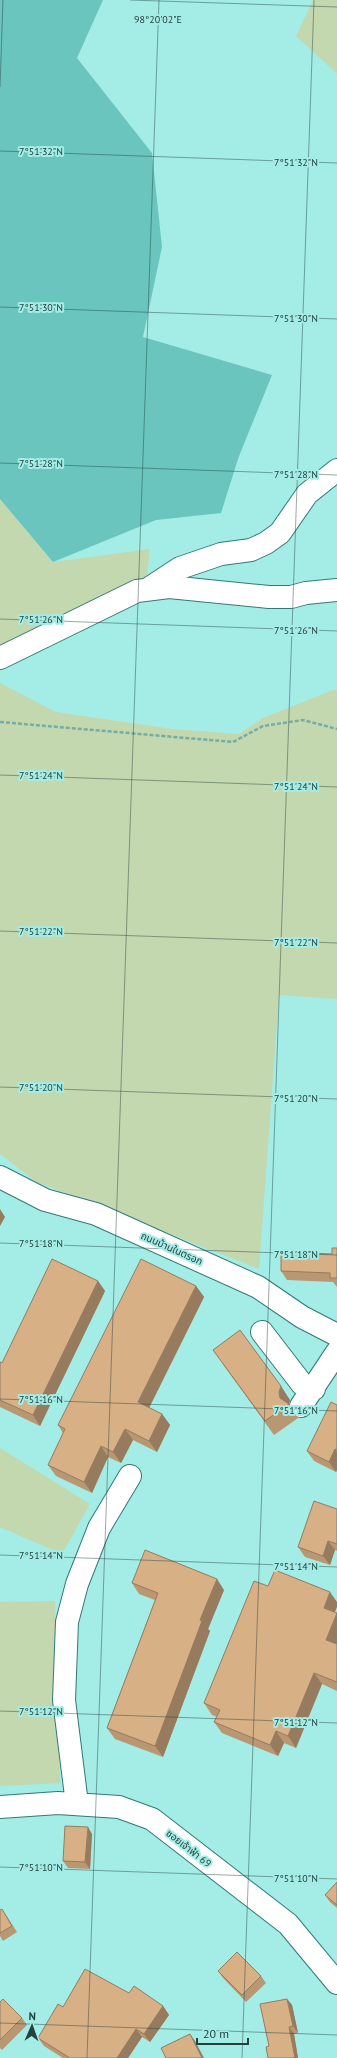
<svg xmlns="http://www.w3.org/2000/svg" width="337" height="2058" font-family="'PT Sans','Noto Sans Thai',sans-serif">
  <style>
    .green { fill: #c3d8ae }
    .water { fill: #6ac5be }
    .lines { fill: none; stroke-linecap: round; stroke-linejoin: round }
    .minor-casing { stroke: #317a75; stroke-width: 24 }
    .path { stroke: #74ada8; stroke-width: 2.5; stroke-dasharray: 4 2; stroke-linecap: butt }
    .minor { stroke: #fff; stroke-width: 22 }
    .wall { fill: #b99773 }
    .shaded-wall { fill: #967b5e }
    .building { fill: #d7b086; stroke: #967b5e }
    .ticks { fill: none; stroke: #23413e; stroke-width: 1; stroke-opacity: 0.45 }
    .labels { text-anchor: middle; stroke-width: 4; stroke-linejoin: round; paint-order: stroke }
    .street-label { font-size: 10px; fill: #23413e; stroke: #a4ece6 }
    .ticks-label { font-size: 10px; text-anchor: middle; fill: #23413e; stroke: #a4ece6; stroke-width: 4; stroke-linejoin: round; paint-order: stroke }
  </style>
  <rect width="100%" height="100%" fill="#a4ece6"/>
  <path class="green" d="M313,0H337V74L296,36Z
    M0,499L53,562L150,549L147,576L0,646Z
    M0,683L56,712L172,729L239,734L263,718L333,690H337V999L279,995L259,1269L35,1181L0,1154Z
    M0,1448L90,1504L62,1554L0,1527Z
    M55,1601L60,1783L0,1786V1602Z"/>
  <path class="water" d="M0,0H103L77,58L152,153L162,247L143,337L272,375L239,456L221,513L156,520L53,562L0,499Z"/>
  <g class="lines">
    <defs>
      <path id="minor" d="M148,589L180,568L221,554L251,550L266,543L280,533L307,494L337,470
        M0,658L137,591L169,587L269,597H291L306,593L337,590
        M0,1177L45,1200L96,1214L258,1287L302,1317L337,1335
        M262,1332L302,1384L314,1389
        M301,1406L337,1352
        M77,1804L64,1700L67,1622L77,1584L99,1528L130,1476
        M0,1807L58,1803L119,1807L152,1819L288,1924L337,1983"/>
    </defs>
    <use href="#minor" class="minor-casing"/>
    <path class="path" d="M0,722L233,742L263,726L303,720L337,729"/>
    <use href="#minor" class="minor"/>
  </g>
  <path class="wall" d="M337,1248V1287L333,1282L287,1280L281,1271L332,1254Z
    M98,1281L105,1291L40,1426L0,1407V1362L2,1363Z
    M196,1286L204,1297L149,1408L162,1414L170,1425L157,1452L133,1440L121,1463L108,1457L92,1493L56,1476L48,1465L63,1433L58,1425Z
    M222,1363L290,1400L289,1404L298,1418L274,1435Z
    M337,1405V1470L336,1472L314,1461L307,1451Z
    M337,1509V1551L335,1550L330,1565L305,1557L298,1547Z
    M132,1583L224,1590L208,1629L210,1631L163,1757L115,1739L107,1728L155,1600L139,1594Z
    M268,1586L337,1613V1691L322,1684L296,1748L284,1743L278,1756L222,1733L214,1722L217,1717L212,1715L204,1703Z
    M92,1834L90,1869L68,1868L63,1861Z
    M337,1882V1908L330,1902L325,1895Z
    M0,1910L6,1915L17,1932L3,1941L0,1936Z
    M218,1971L261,1976L266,1983L246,2002L223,1978Z
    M129,1993L163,2006L169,2015L150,2042L142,2037L128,2058H63L44,2046L38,2038L63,2007Z
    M287,1999L292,2005L298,2033L294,2034L298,2058H268L269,2046Z
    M0,2002L22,2018L27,2025L2,2050L0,2048Z"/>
  <path class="shaded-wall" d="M0,1209L5,1217L0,1226Z
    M98,1281L105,1291L40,1426L33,1415Z
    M196,1286L204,1297L146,1414L138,1402Z
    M281,1386L290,1400L289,1404L280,1398L279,1392Z
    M162,1414L170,1425L157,1452L149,1441Z
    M125,1429L133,1440L121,1463L113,1452Z
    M101,1446L108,1457L92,1493L84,1482Z
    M335,1449L337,1452V1470L336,1472L329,1462Z
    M328,1541L335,1550L330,1565L323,1556Z
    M217,1579L224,1590L208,1629L210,1631L163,1757L155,1746L200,1620Z
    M330,1592L337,1602V1607L332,1619L324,1608Z
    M337,1614V1645L326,1640Z
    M314,1673L322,1684L296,1748L288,1736Z
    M276,1731L284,1743L278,1756L270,1745Z
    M88,1827L92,1834L90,1869L85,1862Z
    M287,1999L292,2005L298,2033L293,2026Z
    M163,2006L169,2015L150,2042L144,2034Z
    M289,2027L294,2034L298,2058H295Z
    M136,2029L142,2037L128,2058H117Z
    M190,2034L195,2041L204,2058H202Z"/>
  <path class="building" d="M332,1248H337V1278H330V1273L281,1271V1252L332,1254Z
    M52,1259L98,1281L33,1415L0,1400V1362L2,1363Z
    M141,1259L196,1286L138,1402L162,1414L149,1441L125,1429L113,1452L101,1446L84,1482L48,1465L65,1429L58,1425Z
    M240,1330L281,1386L279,1392L280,1398L289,1404L265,1421L213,1350Z
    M331,1402L337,1405V1450L335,1449L329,1462L307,1451Z
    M314,1501L337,1509V1544L328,1541L323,1556L298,1547Z
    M145,1550L217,1579L200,1620L202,1621L155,1746L107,1728L158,1593L132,1583Z
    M275,1570L330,1592L324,1608L337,1613L326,1640L337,1644V1682L314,1673L288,1736L276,1731L270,1745L214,1722L220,1710L204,1703L254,1581L268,1586Z
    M65,1826L88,1827L85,1862L63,1861Z
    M337,1882V1905L325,1895Z
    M2,1909L12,1926L0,1933V1910Z
    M237,1952L261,1976L242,1995L218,1971Z
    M85,1969L129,1993L134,1986L163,2006L144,2034L136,2029L117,2058H70L38,2038L58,2004L63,2007Z
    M3,1999L22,2018L0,2040V2002Z
    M287,1999L293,2026L289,2027L295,2058H268L266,2047L269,2046L260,2004Z
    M190,2034L202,2058H166L161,2048Z"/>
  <path class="ticks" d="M130,0L337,7M0,87L3,0M0,151L337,163M0,307L337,319M0,463L337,475M0,619L337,631M0,775L337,787M0,931L337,943M0,1087L337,1099M0,1243L337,1255M0,1399L337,1411M0,1555L337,1567M0,1711L337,1723M0,1867L337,1879M0,2023L337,2035M87,2058L159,0M242,2058L314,0"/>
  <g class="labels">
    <g class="street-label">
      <text transform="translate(172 1248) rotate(24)" y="4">ถนนบ้านในตรอก</text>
      <text transform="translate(189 1848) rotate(38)" y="4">ซอยเจ้าฟ้า 69</text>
    </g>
  </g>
  <g class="ticks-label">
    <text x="158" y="23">98°20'02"E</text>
    <text x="41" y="155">7°51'32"N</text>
    <text x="296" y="166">7°51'32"N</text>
    <text x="41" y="311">7°51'30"N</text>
    <text x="296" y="322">7°51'30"N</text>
    <text x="41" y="467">7°51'28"N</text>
    <text x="296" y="478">7°51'28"N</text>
    <text x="41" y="623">7°51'26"N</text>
    <text x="296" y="634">7°51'26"N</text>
    <text x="41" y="779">7°51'24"N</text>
    <text x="296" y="790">7°51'24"N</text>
    <text x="41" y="935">7°51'22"N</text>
    <text x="296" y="946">7°51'22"N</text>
    <text x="41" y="1091">7°51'20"N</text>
    <text x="296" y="1102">7°51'20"N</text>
    <text x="41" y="1247">7°51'18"N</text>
    <text x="296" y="1258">7°51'18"N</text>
    <text x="41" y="1403">7°51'16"N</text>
    <text x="296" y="1414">7°51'16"N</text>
    <text x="41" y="1559">7°51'14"N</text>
    <text x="296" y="1570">7°51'14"N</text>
    <text x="41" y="1715">7°51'12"N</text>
    <text x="296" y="1726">7°51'12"N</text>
    <text x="41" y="1871">7°51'10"N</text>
    <text x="296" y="1882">7°51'10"N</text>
  </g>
  <g transform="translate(32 2026) rotate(2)" stroke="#a4ece6" stroke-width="3" paint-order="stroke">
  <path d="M0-3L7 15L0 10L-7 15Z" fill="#23413e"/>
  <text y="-6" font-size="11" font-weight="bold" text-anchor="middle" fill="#23413e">N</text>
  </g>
  <path d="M197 2038v6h51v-6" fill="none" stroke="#23413e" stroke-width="2"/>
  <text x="203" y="2038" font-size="12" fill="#23413e" stroke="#a4ece6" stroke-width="3" paint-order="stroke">20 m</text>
</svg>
